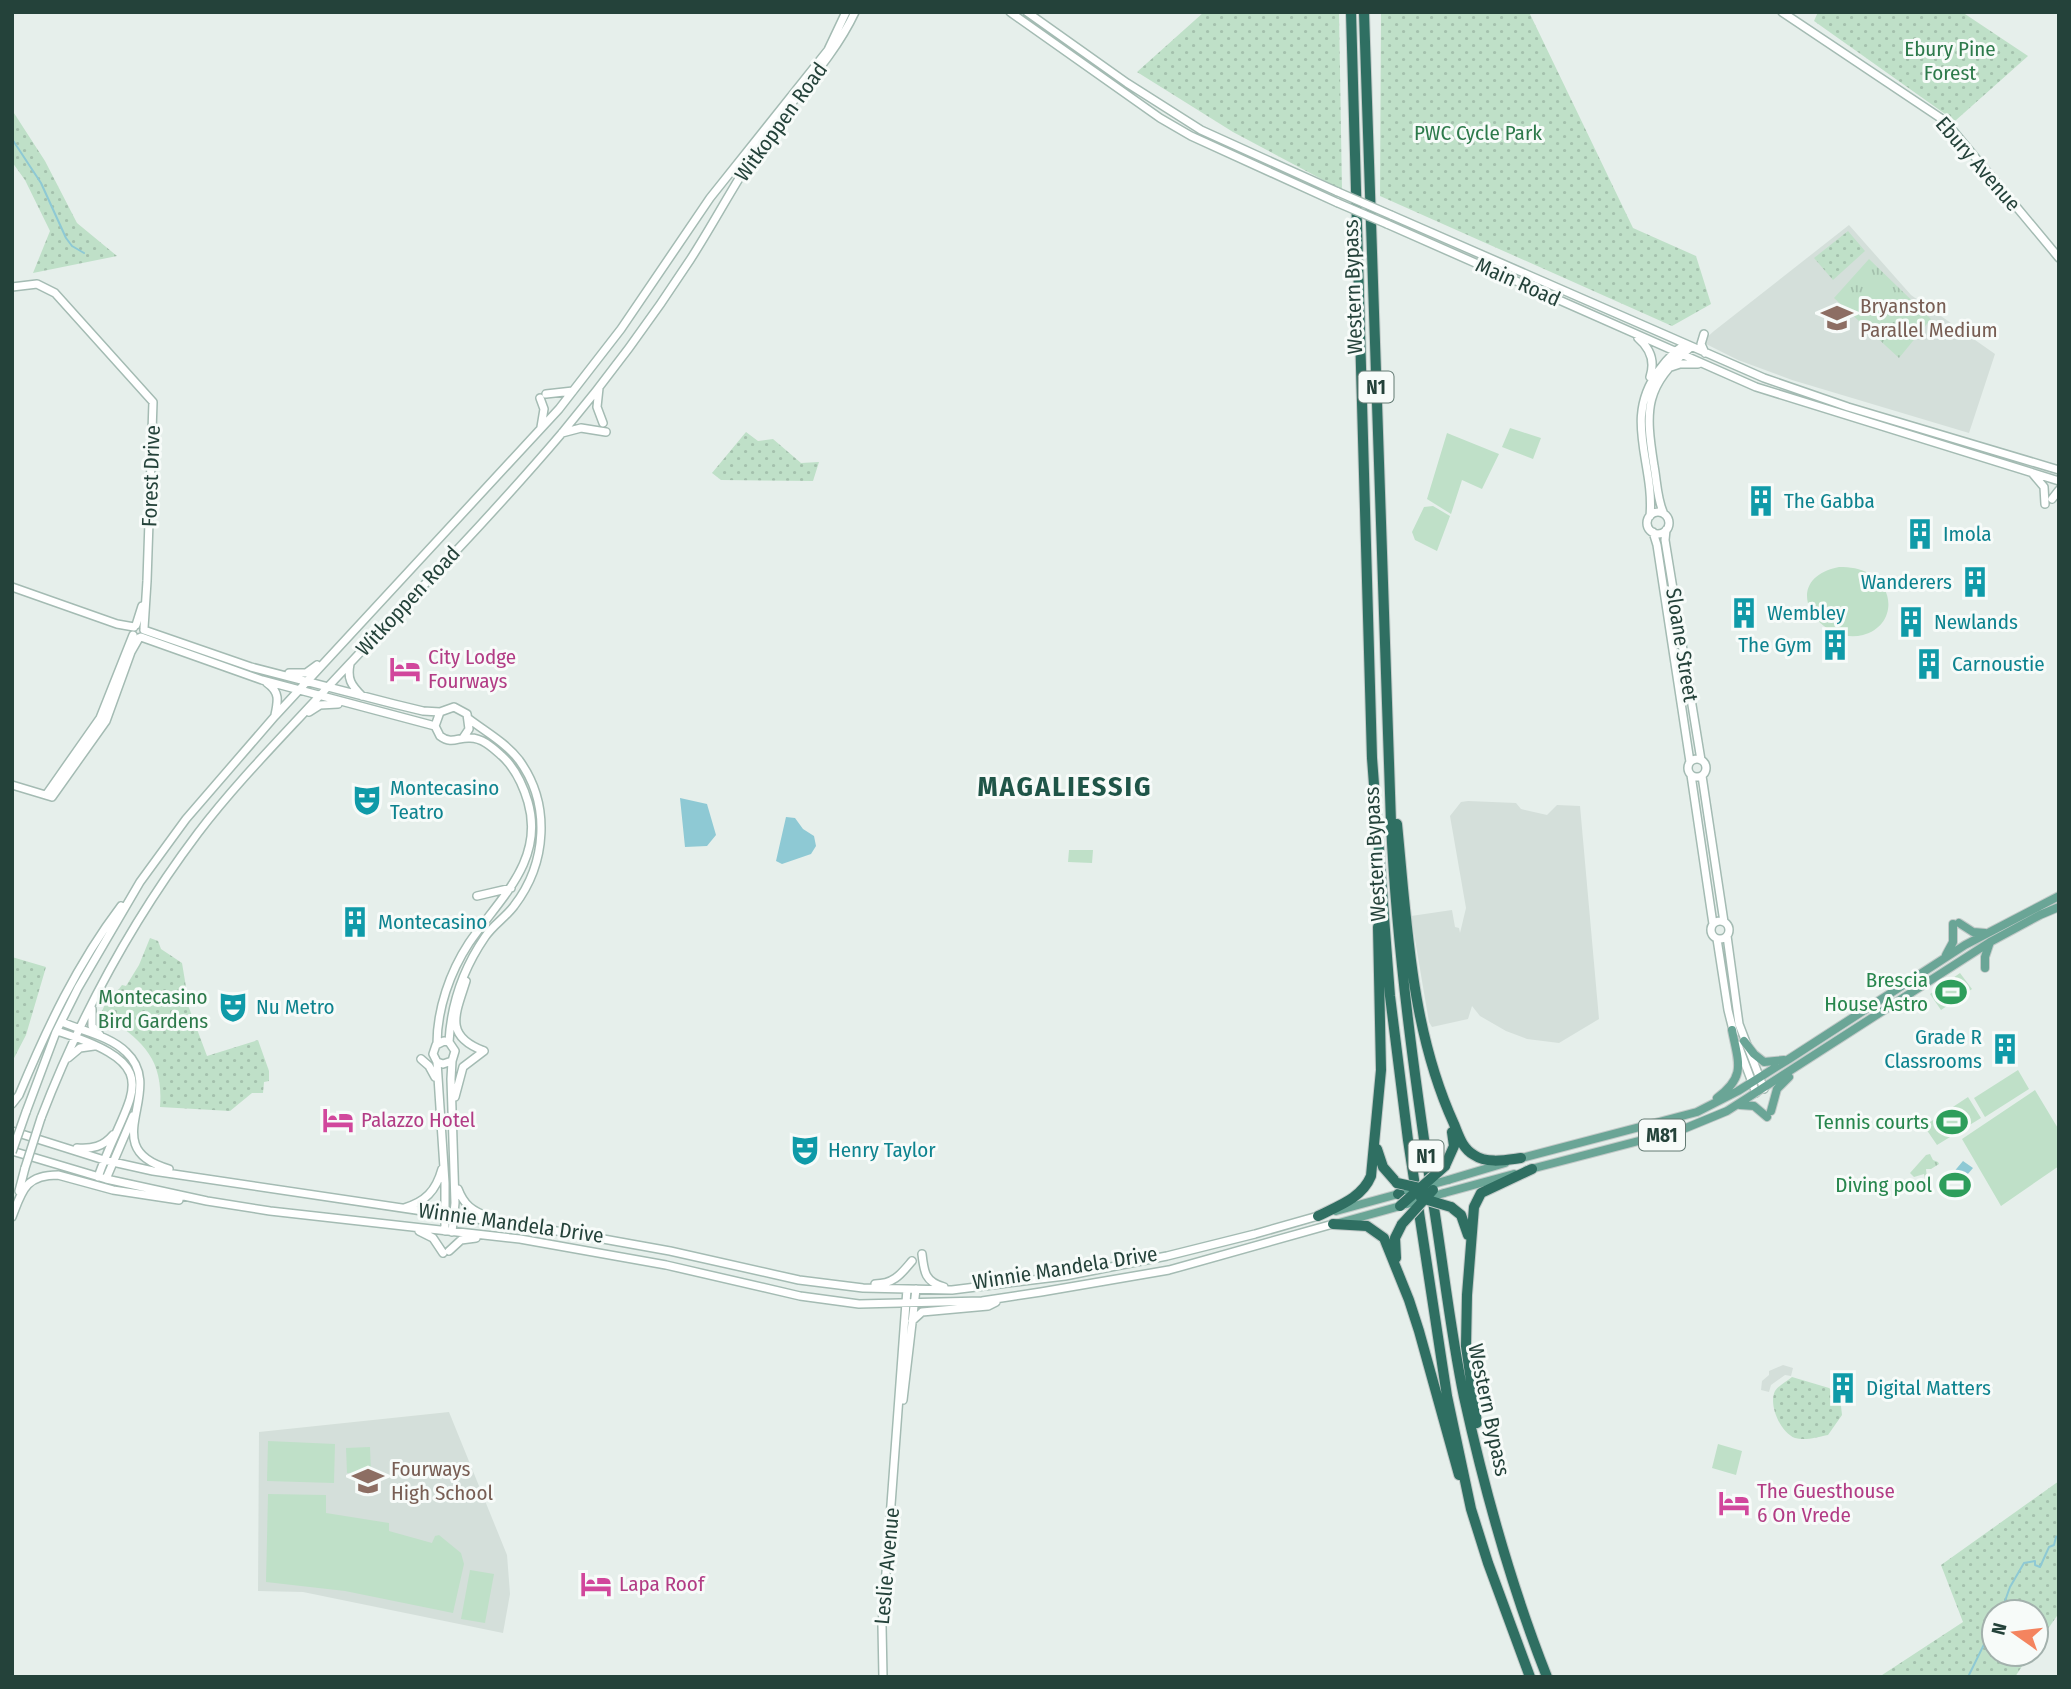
<svg xmlns="http://www.w3.org/2000/svg" width="2071" height="1689" font-family="'Fira Sans Condensed',sans-serif">
  <style>
    .built { fill: #d4dfda }
    .grass { fill: url(#grass-tufts) }
    .park { fill: url(#park-dots) }
    .pitch { fill: #bfe0c8 }
    .water { fill: #8ec9d4 }
    .lines { fill: none; stroke-linecap: round; stroke-linejoin: round }
    .stream { stroke: #8ec9d4; stroke-width: 2 }
    .secondary-casing { stroke: #a4bbb3; stroke-width: 10 }
    .primary-casing { stroke: #c2cac8; stroke-width: 10 }
    .highway-casing { stroke: #c2cac8; stroke-width: 12 }
    .secondary { stroke: #fff; stroke-width: 7 }
    .primary { stroke: #6aa596; stroke-width: 8 }
    .highway { stroke: #2f6f62; stroke-width: 10 }
    .secondary-bridge-casing { stroke: #a4bbb3; stroke-width: 10; stroke-linecap: butt }
    .primary-bridge-casing { stroke: #c2cac8; stroke-width: 10; stroke-linecap: butt }
    .highway-bridge-casing { stroke: #c2cac8; stroke-width: 12; stroke-linecap: butt }
    .secondary-bridge { stroke: #fff; stroke-width: 7 }
    .primary-bridge { stroke: #6aa596; stroke-width: 8 }
    .highway-bridge { stroke: #2f6f62; stroke-width: 10 }
    .labels { text-anchor: middle; stroke-width: 6; stroke-linejoin: round; paint-order: stroke }
    .shield { fill: #f7fbf9; stroke: #637a73; stroke-width: 2 }
    .shield-label { font-size: 19px; font-weight: bold; fill: #24423a }
    .park-label { font-size: 21px; fill: #2d7a4b; stroke: #f7fbf9 }
    .street-label { font-size: 21px; fill: #24423a; stroke: #f7fbf9 }
    .education-label { font-size: 21px; fill: #785e54; stroke: #f7fbf9; text-anchor: start }
    .culture-label { font-size: 21px; fill: #0d838f; stroke: #f7fbf9; text-anchor: start }
    .hotel-label { font-size: 21px; fill: #b23c85; stroke: #f7fbf9; text-anchor: start }
    .leisure-label { font-size: 21px; fill: #27864d; stroke: #f7fbf9; text-anchor: end }
    .district-label { font-size: 28px; font-weight: bold; letter-spacing: 2px; fill: #1f5548; stroke: #f7fbf9 }
  </style>
  <defs>
    <pattern id="grass-tufts" width="24" height="20" patternUnits="userSpaceOnUse" patternTransform="scale(1.75)"><rect width="24" height="20" fill="#bfe0c8"/><path d="M3 7l-1-3M5 7V3M7 7l1-3M15 17l-1-3M17 17v-4M19 17l1-3" fill="none" stroke="#a4c1ad"/></pattern>
    <pattern id="park-dots" width="8" height="8" patternUnits="userSpaceOnUse" patternTransform="scale(1.75)"><rect width="8" height="8" fill="#bfe0c8"/><path d="M2 2h.1M6 6h.1" fill="none" stroke="#a4c1ad" stroke-width="1.8" stroke-linecap="round"/></pattern>
  </defs>
  <rect width="100%" height="100%" fill="#e6efeb"/>
  <path class="built" d="M1849,225L1911,295L1995,354L1969,433L1792,380L1738,360L1704,343L1705,339L1714,331Z
    M1468,801L1516,803L1521,809L1547,815L1557,805L1580,806L1599,1019L1559,1043L1527,1039L1506,1031L1480,1016L1472,1006L1468,1019L1432,1027L1429,1022L1411,916L1452,910L1455,927L1459,928L1460,933L1466,908L1450,816L1461,802Z
    M1783,1365L1793,1368L1791,1376L1785,1375L1771,1385L1769,1392L1761,1390L1762,1381L1769,1375V1371Z
    M449,1412L507,1555L510,1594L503,1633L303,1592L258,1591L259,1432Z"/>
  <path class="grass" d="M1869,259L1931,319L1899,358L1834,298Z
    M1930,1154L1933,1160L1938,1162L1939,1164L1931,1169H1926L1927,1178L1925,1179L1924,1174L1914,1177L1910,1173L1926,1155Z"/>
  <path class="park" d="M1204,12H1339L1342,190L1233,132L1137,72Z
    M1381,12H1529L1633,228L1696,256L1711,304L1672,326L1380,196Z
    M1818,12H1962L2028,56L1955,121L1814,21Z
    M12,110L45,161L77,223L117,256L33,273L50,231L25,180L12,162Z
    M1848,231L1865,251L1833,280L1814,258Z
    M746,432L758,441L773,439L801,463L819,462L813,481L721,480L712,473Z
    M150,938L158,941L161,949L182,963L186,987L182,989L207,1056L258,1040L269,1071V1081L264,1082L263,1093H252L230,1111L160,1107C164,1056 140,1039 101,1013L109,996L119,989L122,985L126,986L139,965Z
    M12,957L46,967L26,1035L12,1062Z
    M1792,1377L1829,1388L1840,1397L1842,1415L1828,1435C1818,1437 1805,1441 1795,1438C1781,1433 1768,1405 1775,1391C1778,1386 1787,1381 1792,1377Z
    M2059,1481V1613L2036,1646V1612H1994V1654H2030L2015,1677H1879L1963,1622L1941,1565Z"/>
  <path class="pitch" d="M1510,428L1541,438L1533,459L1502,447Z
    M1447,433L1499,454L1482,489L1462,480L1451,514L1427,499Z
    M1433,506L1450,516L1437,551L1415,540L1412,532L1424,507Z
    M1839,567C1850,567 1860,568 1870,574C1897,590 1894,627 1863,635C1818,646 1776,580 1839,567Z
    M1069,850H1093L1092,863L1068,862Z
    M1960,973L1972,989L1941,1010L1930,994Z
    M2018,1070L2029,1089L1985,1117L1974,1098Z
    M2035,1090L2059,1130V1166L2001,1206L1962,1139Z
    M1968,1097L1981,1118L1937,1145L1924,1126Z
    M268,1441L335,1444L334,1483L267,1481Z
    M1718,1444L1742,1451L1736,1475L1712,1468Z
    M370,1447L371,1472L347,1473L346,1448Z
    M268,1494L326,1495V1513L389,1523V1531L432,1543L435,1536L439,1535L461,1553L464,1564L453,1613L345,1591L266,1582Z
    M470,1570L494,1574L485,1623L461,1619Z"/>
  <path class="water" d="M680,798L707,804L716,835L707,846L685,847Z
    M786,817L795,818L803,829L814,836L816,846L811,854L782,864L776,861Z
    M1963,1161L1973,1168L1961,1182L1952,1174Z"/>
  <g class="lines">
    <path class="stream" d="M12,139L41,183L66,238L72,246L84,253
      M2001,1612L2010,1587L2024,1563L2035,1561V1565L2040,1567L2049,1547L2054,1545L2056,1537L2059,1535
      M1968,1677L1994,1624"/>
    <defs>
      <path id="secondary" d="M1010,12L1160,118L1191,136L1338,203
        M1027,12L1127,83L1201,130L1338,192
        M1782,12L1945,121L2059,258
        M1391,215L1764,378L1848,407L2059,470
        M1387,224L1756,387L2059,481
        M12,287L37,284L55,293L153,402L147,581L144,628
        M1704,334L1701,344L1705,353
        M1638,338C1651,349 1655,362 1650,377
        M1668,368L1680,364H1698
        M599,388L597,407L603,423
        M546,394L573,391
        M540,398L544,409L541,427
        M562,433L581,428L606,432
        M2033,474L2044,487L2045,504
        M2052,499L2059,490
        M1647 523a11 11 0 1 1 22 0a11 11 0 1 1-22 0Z
        M1664,514C1657,500 1657,482 1654,466C1645,409 1644,386 1691,347
        M1650,516C1655,463 1622,419 1659,370C1667,359 1674,351 1686,344
        M1666,530L1665,540L1701,760
        M1653,532L1657,545L1690,762
        M12,587L117,624L134,627
        M136,625L142,606
        M144,630L251,667L394,704L423,711L440,712
        M141,637L262,680L435,726
        M350,664C347,679 351,685 362,696
        M289,673H306L317,665
        M267,683C280,692 278,701 275,715
        M309,712L320,705L338,704
        M1688 768a9 9 0 1 1 18 0a9 9 0 1 1-18 0Z
        M1691,775L1713,924
        M1702,776L1724,922
        M12,785L52,797L106,721L131,652L139,638
        M46,795L100,718L133,635
        M477,896L511,888
        M1711 930a9 9 0 1 1 18 0a9 9 0 1 1-18 0Z
        M1727,936L1739,1024L1764,1089
        M1717,939L1728,1010L1734,1034
        M466,981C455,1015 444,1036 484,1051
        M92,1009V1026L100,1035
        M62,1022C82,1031 110,1036 126,1052C168,1091 94,1148 169,1169
        M57,1031C173,1068 128,1091 98,1177
        M449,1042C451,1004 463,969 485,937C493,925 506,917 514,906C547,863 551,804 519,760C506,743 486,732 469,719
        M437,1044C437,1009 450,972 469,943C499,899 545,861 528,802C523,785 515,768 502,756C493,748 483,738 470,738C458,737 452,745 440,736L435,726L440,712L454,707L467,714L469,729L463,738
        M1738,1045L1756,1093
        M68,1058L80,1048L94,1046
        M421,1059L429,1066L435,1077
        M437,1062L445,1183V1231
        M455,1097L463,1067L484,1051
        M12,1104L19,1095C47,1028 77,964 121,906
        M26,1112L56,1032L78,988L140,882L186,819L275,716L559,409L621,329L710,198L828,50L846,12
        M41,1118C81,1014 131,922 198,833C233,787 274,745 313,703C396,613 483,526 562,433C608,378 651,320 690,260C714,223 734,184 759,147C789,101 831,63 855,12
        M12,1131L104,1160L153,1171L570,1233L670,1251L799,1280L863,1288L952,1290L1065,1276L1167,1256L1255,1234L1318,1216
        M77,1148C92,1149 103,1147 113,1135
        M12,1151L106,1179L207,1201L270,1211L520,1239L666,1265L800,1296L859,1304L982,1301L1041,1292L1169,1270L1333,1224
        M106,1179L133,1116
        M458,1189C464,1205 472,1211 489,1217
        M19,1191L25,1168
        M404,1208C425,1202 436,1191 442,1169
        M12,1217C22,1191 25,1175 58,1175L113,1190L179,1200
        M419,1231L433,1238L443,1253
        M452,1232L455,1203L451,1079L452,1061L455,1051L449,1042L444,1041L436,1045L433,1054L437,1062L443,1064L452,1061
        M449,1251L461,1240L476,1238
        M922,1254C924,1272 925,1282 944,1287
        M875,1284C894,1284 901,1274 912,1261
        M912,1321L922,1312L988,1306L996,1302
        M903,1400L916,1289
        M883,1677L882,1626L907,1289"/>
      <path id="primary" d="M1959,923L1973,932L1985,933
        M1946,955L1953,942V924
        M1985,968V957L1990,942
        M1744,1041L1754,1054L1764,1062L1784,1060
        M1717,1098C1747,1076 1738,1062 1732,1030
        M1740,1105L1754,1106L1767,1117
        M1771,1111L1777,1089L1789,1077
        M1518,1159L1697,1112L1738,1091L1789,1059L1965,945L2059,896
        M1527,1170L1681,1130L1727,1111L1990,942L2040,915L2059,907
        M1448,1180L1505,1163
        M1444,1193L1514,1174
        M1336,1211L1402,1193
        M1339,1223L1404,1205"/>
      <path id="highway" d="M1351,12L1372,758L1390,996L1408,1140L1447,1396L1471,1509L1488,1563L1530,1677
        M1364,12L1391,823C1397,953 1415,1080 1434,1208C1444,1271 1451,1335 1464,1397C1485,1492 1511,1586 1547,1677
        M1397,824C1407,925 1411,1030 1454,1124C1459,1136 1462,1148 1474,1155C1487,1164 1506,1160 1521,1158
        M1377,1149L1383,1167L1397,1183
        M1445,1166L1454,1146L1452,1132
        M1398,1194L1411,1196
        M1451,1207L1461,1215L1468,1235
        M1318,1216C1338,1206 1362,1198 1371,1176L1381,1070L1378,927
        M1333,1224L1367,1226L1384,1238L1409,1300L1419,1331L1459,1475
        M1396,1258L1395,1238L1402,1224
        M1477,1423L1466,1346L1467,1295L1474,1207L1481,1193L1532,1169"/>
    </defs>
    <use href="#secondary" class="secondary-casing"/>
    <use href="#primary" class="primary-casing"/>
    <use href="#highway" class="highway-casing"/>
    <use href="#secondary" class="secondary"/>
    <use href="#primary" class="primary"/>
    <use href="#highway" class="highway"/>
    <defs>
      <path id="secondary-bridge" d="M1338,192L1391,215
        M1338,203L1387,224
        M12,1152L26,1112
        M25,1168L41,1118"/>
      <path id="primary-bridge" d="M1408,1191L1448,1180
        M1407,1204L1444,1193"/>
      <path id="highway-bridge" d="M1397,1183L1424,1189
        M1421,1198L1451,1207
        M1400,1206L1445,1166
        M1402,1224L1433,1190"/>
    </defs>
    <use href="#secondary-bridge" class="secondary-bridge-casing"/>
    <use href="#primary-bridge" class="primary-bridge-casing"/>
    <use href="#highway-bridge" class="highway-bridge-casing"/>
    <use href="#secondary-bridge" class="secondary-bridge"/>
    <use href="#primary-bridge" class="primary-bridge"/>
    <use href="#highway-bridge" class="highway-bridge"/>
  </g>
  <defs>
    <symbol id="school-bare" viewBox="-9 -9 18 18"><path d="M0-5L7-2L0 1L-7-2ZM-4 1L0 2.5L4 1V4Q0 6-4 4Z" fill="#8d6e63" stroke="#f7fbf9" stroke-width="2.5" paint-order="stroke"/></symbol>
    <symbol id="building-bare" viewBox="-9 -9 18 18"><path d="M-4-6H4V6H1V3H-1V6H-4ZM-2.5-4.3h1.7v1.8h-1.7ZM.8-4.3h1.7v1.8H.8ZM-2.5-1h1.7V.8h-1.7ZM.8-1h1.7V.8H.8Z" fill="#0f9aa8" stroke="#f7fbf9" stroke-width="2.5" paint-order="stroke"/></symbol>
    <symbol id="hotel-bare" viewBox="-9 -9 18 18"><path d="M-6-4.5h1.5V1H6V5H4.5V3h-9V5H-6ZM-4 0a1.8 1.8 0 1 1 3.6 0ZM.5 0V-2.5h3Q6-2.5 6 0Z" fill="#d1479c" stroke="#f7fbf9" stroke-width="2.5" paint-order="stroke"/></symbol>
    <symbol id="theatre-bare" viewBox="-9 -9 18 18"><path d="M-5-5.5Q0-4 5-5.5V0Q5 5 0 6Q-5 5-5 0ZM-3.3-2.5H-1v1.5H-3.3ZM1-2.5H3.3v1.5H1ZM-2.8 1Q0 5.5 2.8 1Z" fill="#0f9aa8" stroke="#f7fbf9" stroke-width="2.5" paint-order="stroke"/></symbol>
    <symbol id="stadium-bare" viewBox="-9 -9 18 18"><path d="M0-5a6.5 5 0 1 0 0 10a6.5 5 0 1 0 0-10ZM-3.5-1.8h7v3.6h-7Z" fill="#2e9e5b" stroke="#f7fbf9" stroke-width="2.5" paint-order="stroke"/></symbol>
  </defs>
  <g fill-rule="evenodd">
    <use href="#school-bare" x="1815" y="296" width="44" height="44"/>
    <use href="#building-bare" x="1739" y="479" width="44" height="44"/>
    <use href="#building-bare" x="1898" y="512" width="44" height="44"/>
    <use href="#building-bare" x="1953" y="560" width="44" height="44"/>
    <use href="#building-bare" x="1722" y="591" width="44" height="44"/>
    <use href="#building-bare" x="1889" y="600" width="44" height="44"/>
    <use href="#building-bare" x="1813" y="623" width="44" height="44"/>
    <use href="#building-bare" x="1907" y="642" width="44" height="44"/>
    <use href="#hotel-bare" x="383" y="647" width="44" height="44"/>
    <use href="#theatre-bare" x="345" y="778" width="44" height="44"/>
    <use href="#building-bare" x="333" y="900" width="44" height="44"/>
    <use href="#stadium-bare" x="1929" y="970" width="44" height="44"/>
    <use href="#theatre-bare" x="211" y="985" width="44" height="44"/>
    <use href="#building-bare" x="1983" y="1027" width="44" height="44"/>
    <use href="#hotel-bare" x="316" y="1098" width="44" height="44"/>
    <use href="#stadium-bare" x="1930" y="1100" width="44" height="44"/>
    <use href="#theatre-bare" x="783" y="1128" width="44" height="44"/>
    <use href="#stadium-bare" x="1933" y="1163" width="44" height="44"/>
    <use href="#building-bare" x="1821" y="1366" width="44" height="44"/>
    <use href="#school-bare" x="346" y="1459" width="44" height="44"/>
    <use href="#hotel-bare" x="1712" y="1481" width="44" height="44"/>
    <use href="#hotel-bare" x="574" y="1562" width="44" height="44"/>
  </g>
  <g class="labels">
    <g class="shield">
      <rect x="1358.5" y="371.5" width="35" height="31" rx="5"/>
      <rect x="1639" y="1119.5" width="46" height="31" rx="5"/>
      <rect x="1408.5" y="1140.5" width="35" height="31" rx="5"/>
    </g>
    <g class="shield-label">
      <text x="1376" y="394">N1</text>
      <text x="1662" y="1142">M81</text>
      <text x="1426" y="1163">N1</text>
    </g>
    <g class="park-label">
      <text x="1950" y="56">Ebury Pine<tspan x="1950" dy="24">Forest</tspan></text>
      <text x="1478" y="140">PWC Cycle Park</text>
      <text x="153" y="1004">Montecasino<tspan x="153" dy="24">Bird Gardens</tspan></text>
    </g>
    <g class="street-label">
      <text transform="translate(781 122) rotate(-54)" y="7">Witkoppen Road</text>
      <text transform="translate(1978 164) rotate(49)" y="7">Ebury Avenue</text>
      <text transform="translate(1518 282) rotate(24)" y="7">Main Road</text>
      <text transform="translate(1353 287) rotate(-92)" y="7">Western Bypass</text>
      <text transform="translate(151 476) rotate(-88)" y="7">Forest Drive</text>
      <text transform="translate(408 601) rotate(-47)" y="7">Witkoppen Road</text>
      <text transform="translate(1682 645) rotate(81)" y="7">Sloane Street</text>
      <text transform="translate(1375 854) rotate(-93)" y="7">Western Bypass</text>
      <text transform="translate(511 1223) rotate(8)" y="7">Winnie Mandela Drive</text>
      <text transform="translate(1065 1268) rotate(-9)" y="7">Winnie Mandela Drive</text>
      <text transform="translate(1489 1410) rotate(78)" y="7">Western Bypass</text>
      <text transform="translate(887 1566) rotate(-85)" y="7">Leslie Avenue</text>
    </g>
    <g class="education-label">
      <text x="1860" y="313">Bryanston<tspan x="1860" dy="24">Parallel Medium</tspan></text>
      <text x="391" y="1476">Fourways<tspan x="391" dy="24">High School</tspan></text>
    </g>
    <g class="culture-label">
      <text x="1784" y="508">The Gabba</text>
      <text x="1943" y="541">Imola</text>
      <text x="1952" y="589" text-anchor="end">Wanderers</text>
      <text x="1767" y="620">Wembley</text>
      <text x="1934" y="629">Newlands</text>
      <text x="1812" y="652" text-anchor="end">The Gym</text>
      <text x="1952" y="671">Carnoustie</text>
      <text x="390" y="795">Montecasino<tspan x="390" dy="24">Teatro</tspan></text>
      <text x="378" y="929">Montecasino</text>
      <text x="256" y="1014">Nu Metro</text>
      <text x="1982" y="1044" text-anchor="end">Grade R<tspan x="1982" dy="24">Classrooms</tspan></text>
      <text x="828" y="1157">Henry Taylor</text>
      <text x="1866" y="1395">Digital Matters</text>
    </g>
    <g class="hotel-label">
      <text x="428" y="664">City Lodge<tspan x="428" dy="24">Fourways</tspan></text>
      <text x="361" y="1127">Palazzo Hotel</text>
      <text x="1757" y="1498">The Guesthouse<tspan x="1757" dy="24">6 On Vrede</tspan></text>
      <text x="619" y="1591">Lapa Roof</text>
    </g>
    <g class="leisure-label">
      <text x="1928" y="987">Brescia<tspan x="1928" dy="24">House Astro</tspan></text>
      <text x="1929" y="1129">Tennis courts</text>
      <text x="1932" y="1192">Diving pool</text>
    </g>
    <g class="district-label">
      <text x="1065" y="796">MAGALIESSIG</text>
    </g>
  </g>
  <rect width="2071" height="1689" fill="none" stroke="#24423a" stroke-width="28"/>
  <g transform="translate(2015 1633) rotate(284)"><circle r="33" fill="#f7fbf9" stroke="#a3b1ad" stroke-width="2"/>
  <path d="M0-5L12 26L0 18L-12 26Z" fill="#f4845f"/>
  <text y="-10" font-size="19" font-weight="bold" text-anchor="middle" fill="#24423a">N</text>
  </g>
</svg>
